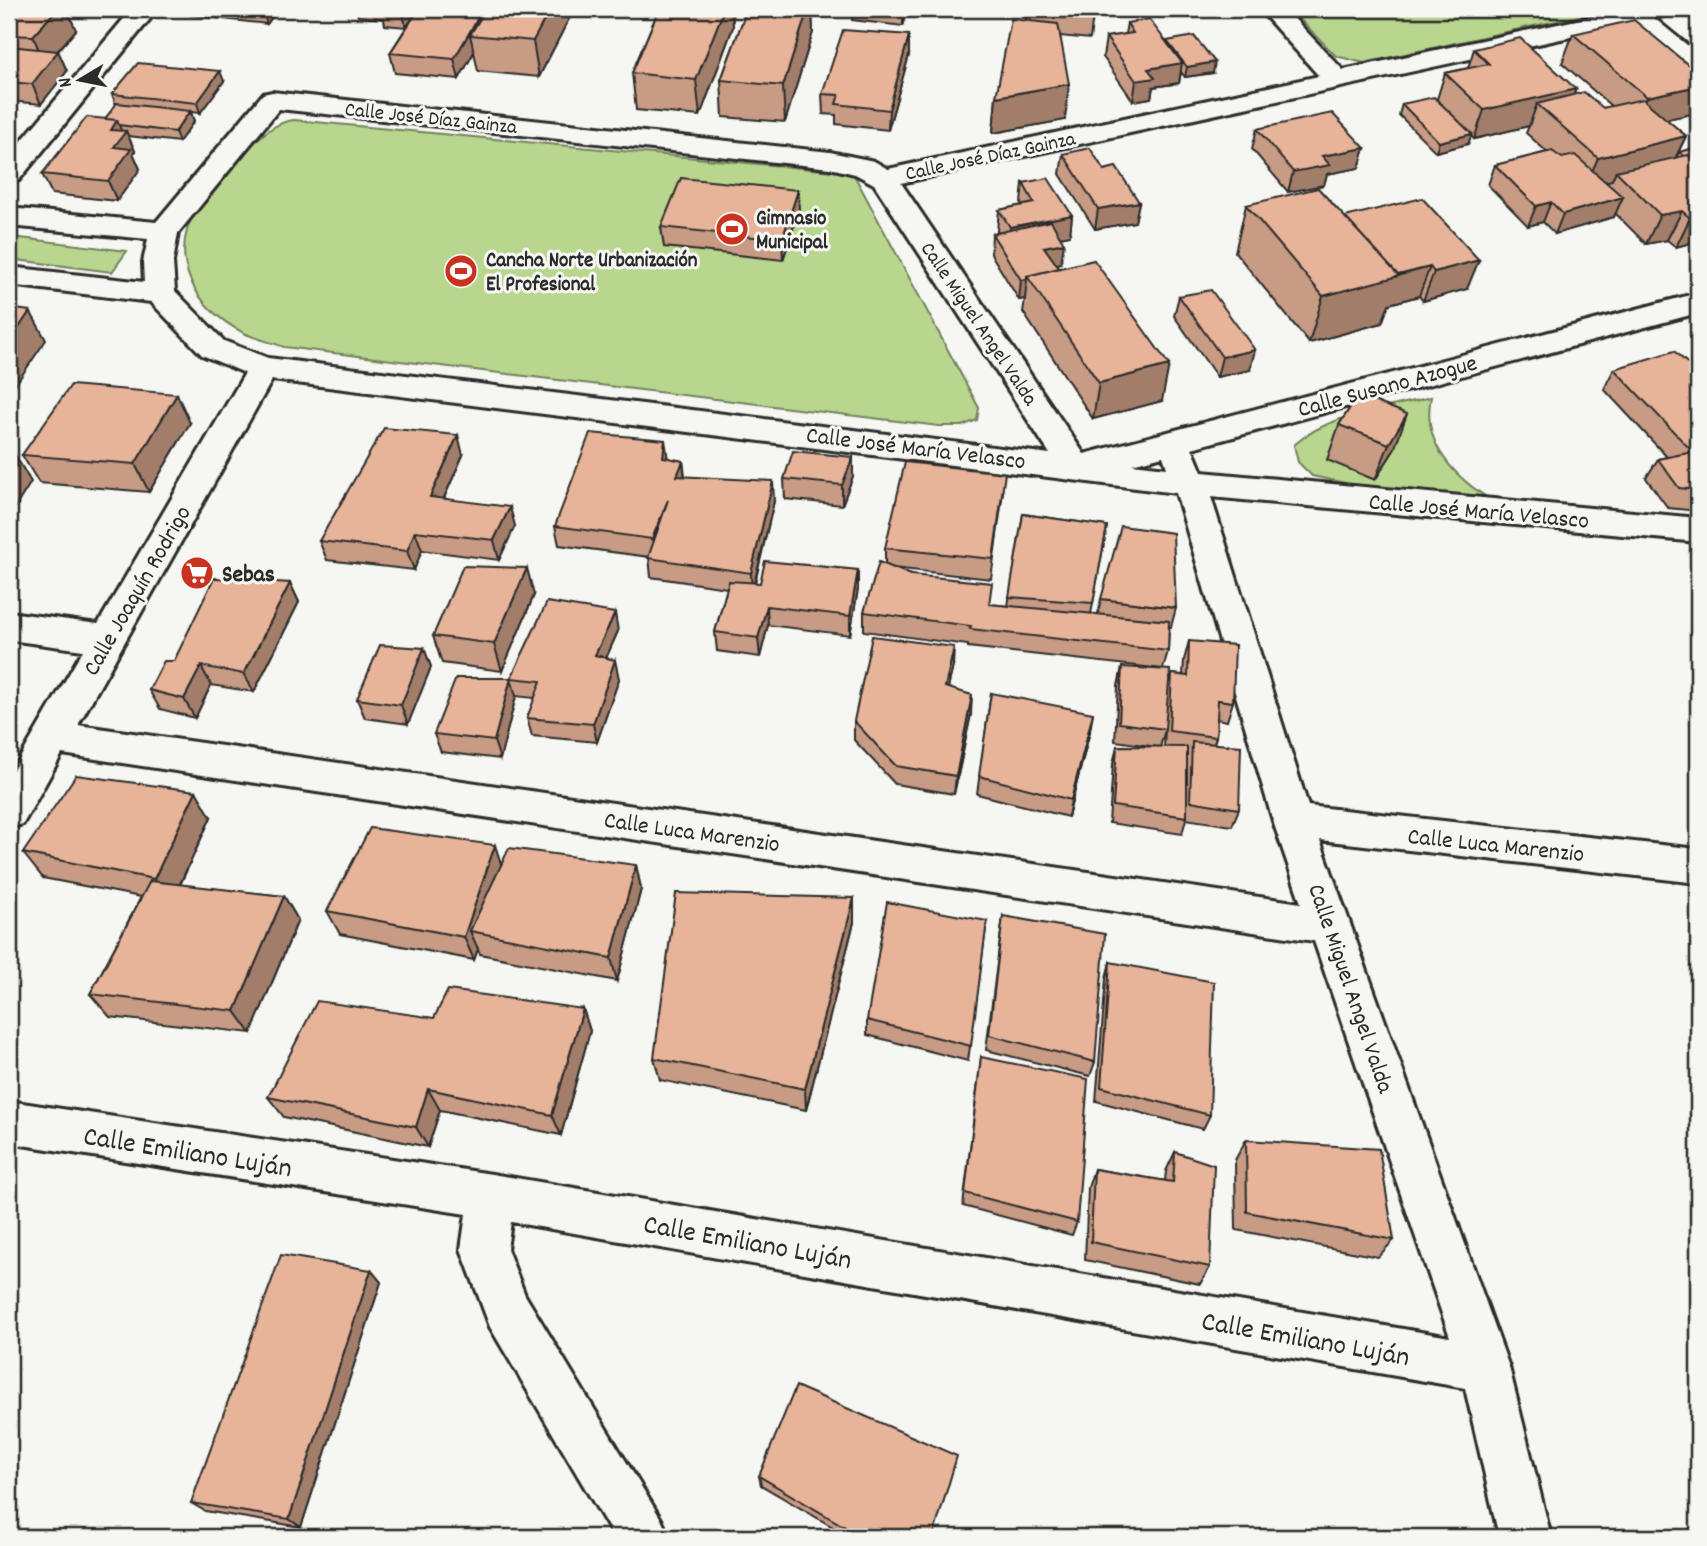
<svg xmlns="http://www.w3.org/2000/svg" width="1707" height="1546" font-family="Dekko,sans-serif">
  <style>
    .green { fill: #b9d68e; stroke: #72805c; stroke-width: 2 }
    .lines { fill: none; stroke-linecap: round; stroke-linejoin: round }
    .minor-casing { stroke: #2b2b2b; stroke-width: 6 }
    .minor { fill: #f6f6f2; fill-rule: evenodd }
    .wall { fill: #c79b84; stroke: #2b2b2b; stroke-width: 2; fill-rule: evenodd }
    .shaded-wall { fill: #a27e6b; stroke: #2b2b2b; stroke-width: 2 }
    .building { fill: #e7b499; stroke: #2b2b2b; stroke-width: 2 }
    .labels { text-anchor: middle; stroke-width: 6; stroke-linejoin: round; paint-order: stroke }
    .far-street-label { font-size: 21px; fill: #2b2b2b; stroke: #f6f6f2 }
    .far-poi-label { font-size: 21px; font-weight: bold; fill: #2b2b2b; stroke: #f6f6f2; text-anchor: start }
    .street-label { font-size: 24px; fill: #2b2b2b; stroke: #f6f6f2 }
    .poi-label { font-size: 24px; font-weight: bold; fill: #2b2b2b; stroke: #f6f6f2; text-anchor: start }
    .near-street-label { font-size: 28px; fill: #2b2b2b; stroke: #f6f6f2 }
  </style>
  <rect width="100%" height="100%" fill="#f6f6f2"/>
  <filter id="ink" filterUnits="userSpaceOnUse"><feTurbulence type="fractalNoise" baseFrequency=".0143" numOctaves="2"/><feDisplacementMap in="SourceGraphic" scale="14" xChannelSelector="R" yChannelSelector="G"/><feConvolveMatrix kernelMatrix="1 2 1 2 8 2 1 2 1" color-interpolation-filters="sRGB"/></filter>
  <g filter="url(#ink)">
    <path class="green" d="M1290,9H1611L1364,63L1336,56Z
      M294,120L853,173L979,408L977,420L962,426H939L284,347C271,342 256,339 244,333C195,308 167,260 196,209C206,193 223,178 235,164C251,146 270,122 294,120Z
      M12,237L127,251L112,272L9,259V241Z
      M1431,397C1421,444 1456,479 1493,501L1360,486L1312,476L1298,462L1294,445C1329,413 1386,409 1431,397Z"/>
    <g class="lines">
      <defs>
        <path id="minor" d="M132,9H158L19,180L9,182V156Z
          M1259,9H1285L1343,70L1628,9H1674L1671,14L1654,18L1698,54V75L1689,73L1630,24L901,183L1084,454L1698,293V313L1192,448L1202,472L1698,518V542L1211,497L1308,806L1698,849V883L1320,840L1509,1367L1551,1537H1499L1465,1388L511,1222L507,1249L525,1295L661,1519L669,1537H614L490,1327L461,1249L466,1214L9,1143V1101L492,1174L1450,1337L1314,941L62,754L23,824L9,828V777L83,650L9,640V612L98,624L245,373L202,355L151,302L9,285V267L144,282L143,262L148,239L9,226V208L156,222L263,94L272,92L830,152L874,161L888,169L1319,76ZM279,109L830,168L855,174L874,184L1050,454L268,358L224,341L175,291L173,262L178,233ZM272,380L1176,493L1273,821L1301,903L78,725ZM1163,456L1167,468L1132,464Z"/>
      </defs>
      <use href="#minor" class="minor-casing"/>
      <use href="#minor" class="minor"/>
    </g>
    <path class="wall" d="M9,9L76,30L58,51L67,71L41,104L9,101Z
      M187,9H278L267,24L189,15Z
      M356,9H574L539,77L478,71L474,52L459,79L395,73L390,53L414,15L406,27L385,25L384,19L358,16Z
      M659,9H732L733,27L700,116L636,110L632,73Z
      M747,9H812L813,32L785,122L723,117L721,80Z
      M852,9H908L903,26L852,20Z
      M1027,9H1094L1090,39L1060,36L1065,120L993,133L996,97L1026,20Z
      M1114,9H1179L1178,16L1113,11Z
      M1127,23L1167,42L1213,73L1185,77L1181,72L1179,83L1153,87L1151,98L1133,101L1103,57L1106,37L1125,34Z
      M1573,34L1698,73V110L1697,113L1666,119L1686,136L1676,157L1680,152L1698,147V241L1676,247L1667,240L1646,244L1615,213L1614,217L1555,234L1543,222L1528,226L1488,185L1495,165L1547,152L1526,133L1529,126L1474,139L1471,136L1468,144L1436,152L1399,115L1402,104L1437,99L1445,73L1468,68L1474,49L1603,108L1611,106L1562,63Z
      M909,55L888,130L836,124V115L823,114L822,94Z
      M224,81L200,113L191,112L194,121L179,142L128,136L135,151L133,153L140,169L117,201L52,194L42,174L105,119L116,105L112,94Z
      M1257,129L1365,148L1359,168L1327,174L1324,185L1288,192L1252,149Z
      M1063,154L1104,170L1139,202L1135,222L1095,229L1060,174Z
      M1023,183L1072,215L1070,235L1060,237L1061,263L1056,264L1162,401L1093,419L1023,312L1025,299L1019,300L991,254L992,234L998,232L997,231L999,210L1022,205L1021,203Z
      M1246,205L1345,217L1467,289L1423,301L1419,296L1389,304L1382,323L1309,343L1235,252Z
      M799,210L783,260L664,247L661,227Z
      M1179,296L1250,370L1217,377L1174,316Z
      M1614,369L1698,373V511L1668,508L1646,478L1658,459L1667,457L1604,389Z
      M1358,395L1394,450L1375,480L1327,460L1339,425Z
      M190,423L149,492L39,483L22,455Z
      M463,455L444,498L515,526L499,560L422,550L414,570L327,560L319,541Z
      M853,457V476L842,505L785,499L784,479Z
      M667,458L683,461L685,476L774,501L755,583L858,589L850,635L768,625L760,657L717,651L715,632L727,588L651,577L649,557L559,545L555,526Z
      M1003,492L991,579L893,568L989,604L1008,606L1023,514L1107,526L1091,614H1098L1101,599L1176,608L1171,627H1169L1168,651L1163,669L968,647V645L864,631V612L885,564V548Z
      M290,583L299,602L254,692L211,685L195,718L160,709L149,690L174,661Z
      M534,595L502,671L442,663L433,636Z
      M618,631L606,658L619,679L597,742L532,736L527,718L535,698L516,696L500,759L441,752L434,734L511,678Z
      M1189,641L1233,702L1227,721L1217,719L1216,737L1214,744L1239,809L1232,826L1186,819L1182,834L1109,823L1113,764L1117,746L1158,747L1115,741L1118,686L1122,667L1168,688L1172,674L1183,675L1184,660ZM1165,730L1164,747H1160Z
      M424,648L431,667L408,724L365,718L357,699Z
      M953,666L948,687L971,714L954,794L895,784L854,740V721Z
      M991,693L1090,731L1068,817L977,794Z
      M211,817L180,885L284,896L298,920L251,1033L110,1017L90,994L141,897L43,878L23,853Z
      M502,864L636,865L641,889L617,981L480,954L478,949L474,960L340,934L327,911Z
      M854,898V922L806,1110L660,1080L654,1058Z
      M1003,916L1095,1062L1090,1076L986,1050Z
      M987,921L968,1061L867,1035V1020Z
      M1110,962L1210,1115L1203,1129L1096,1101L1106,978Z
      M583,1009L590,1031L561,1135L440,1110L428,1147L284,1117L268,1097L434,1018Z
      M981,1057L1077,1222L1072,1235L963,1206Z
      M1246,1140L1394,1240L1378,1257L1236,1230L1235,1160Z
      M1175,1152L1210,1267L1200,1284L1085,1260L1088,1188L1094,1169L1165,1181L1166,1171Z
      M381,1282L301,1527L205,1511L191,1503Z
      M759,1476L933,1537H850L761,1485Z"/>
    <path class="shaded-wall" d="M57,9H67L76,30L45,65L33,36Z
      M262,9H278L267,24Z
      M402,9H419L406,27Z
      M483,9H489L470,35L474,52L459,79L454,59Z
      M550,9H574L539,77L533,41Z
      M724,9H732L733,27L700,116L696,80Z
      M808,9H812L813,32L785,122L783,86Z
      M903,9H908L903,26Z
      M909,35V55L888,130L889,110Z
      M58,51L67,71L41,104L32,84Z
      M1215,62L1213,73L1185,77L1187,67Z
      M1182,63L1179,83L1153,87L1151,98L1133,101L1136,81L1148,69Z
      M220,71L224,81L200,113L197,103Z
      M1069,84L1065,120L993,133L996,97Z
      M1698,86V110L1697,113L1634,126L1647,97Z
      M1576,89L1564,118L1537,104L1529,126L1474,139L1484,110Z
      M190,111L194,121L179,142L175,132Z
      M117,120L123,135L126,131L135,151L133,153L140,169L117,201L108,181L114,147L111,130Z
      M1472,134L1468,144L1436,152L1439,142Z
      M1686,136L1672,165L1616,171L1612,180L1585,187L1598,158Z
      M1365,148L1359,168L1327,174L1324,185L1288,192L1293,172L1322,156Z
      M798,190L799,210L783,260L782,240Z
      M1623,197L1614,217L1555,234L1563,214Z
      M1139,202L1135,222L1095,229L1098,209Z
      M1551,202L1543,222L1528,226L1536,206Z
      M1682,211L1667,240L1646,244L1660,215Z
      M1698,213V241L1676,247L1690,218Z
      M1072,215L1070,235L1008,247L1010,227Z
      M1064,243L1061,263L1042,267L1044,247Z
      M1479,260L1467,289L1423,301L1434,272Z
      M1430,267L1419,296L1389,304L1382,323L1309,343L1323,296Z
      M1027,279L1025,299L1019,300L1021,280Z
      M30,311L46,340L9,394V342Z
      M1255,350L1250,370L1217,377L1222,357Z
      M1169,365L1162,401L1093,419L1099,383Z
      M177,394L190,423L149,492L135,464Z
      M1407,414L1394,450L1375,480L1389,444Z
      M458,435L463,455L436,516L430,497Z
      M665,440L668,460L663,457Z
      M1698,447V464L1679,469L1690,449Z
      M14,453L31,482L9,517V461Z
      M853,457V476L842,505V485Z
      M683,461L685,481L677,476Z
      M773,481L774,501L752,592L751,573Z
      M668,500L655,558L652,539Z
      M510,507L515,526L499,560L494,540Z
      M415,531L422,550L414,570L407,551Z
      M527,568L534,595L502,671L494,644Z
      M858,570V589L850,635V616Z
      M290,583L299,602L254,692L244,674Z
      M767,606L768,625L760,657L758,638Z
      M615,613L618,631L599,674L595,655Z
      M954,647L953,666L944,705L945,687Z
      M424,648L431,667L408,724L401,705Z
      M615,660L619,679L597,742L593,724Z
      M201,666L211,685L195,718L184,699Z
      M511,678L516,696L500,759L494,741Z
      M972,695L971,714L954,794L956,776Z
      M1093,713L1090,731L1068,817L1071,800Z
      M196,791L211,817L171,903L154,879Z
      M495,845L503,870L470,931L478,949L474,960L464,937Z
      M636,865L641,889L617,981L611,958Z
      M284,896L298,920L251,1033L235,1011Z
      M854,898V922L806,1110L805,1089Z
      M583,1009L590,1031L561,1135L552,1115Z
      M428,1089L440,1110L428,1147L416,1127Z
      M371,1270L381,1282L301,1527L289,1519Z"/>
    <path class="building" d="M9,9H57L33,36L9,35Z
      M419,9H483L454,59L390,53Z
      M486,9H550L533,41L470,35Z
      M659,9H724L696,80L632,73Z
      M747,9H808L783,86L721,80Z
      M1011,19L1058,24L1069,84L996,97Z
      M1149,19L1182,63L1148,69L1155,78L1136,81L1106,37L1133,33L1127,23Z
      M1634,20L1698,73V86L1647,97L1573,34Z
      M843,30L909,35L889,110L836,104L839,95L822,94Z
      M1194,36L1215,62L1187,67L1167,41Z
      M1520,38L1576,89L1484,110L1445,73L1489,64L1474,49Z
      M9,46L58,51L32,84L9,82Z
      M138,63L220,71L197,103L112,94Z
      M1584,92L1603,108L1643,99L1686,136L1598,158L1537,104Z
      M1434,97L1472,134L1439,142L1402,104Z
      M117,103L190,111L175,132L119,125L117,120L105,119Z
      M1332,113L1365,148L1322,156L1330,165L1293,172L1257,129Z
      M87,117L117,120L111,130L126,131L114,147L131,149L108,181L42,174Z
      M1698,147V164L1688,155L1684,156L1680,152Z
      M1090,148L1104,170L1116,167L1139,202L1098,209L1063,154Z
      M1552,151L1562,158L1575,155L1623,197L1563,214L1551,202L1536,206L1495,165Z
      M1688,155L1698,164V216L1690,218L1682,211L1660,215L1616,171Z
      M681,178L798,190L782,240L661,227Z
      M1048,178L1072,215L1010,227L999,210L1034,203L1023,183Z
      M1318,188L1399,276L1323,296L1246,205Z
      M1422,198L1479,260L1434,272L1430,267L1398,275L1345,217Z
      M1051,221L1064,243L1044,247L1059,268L1027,276V279L1021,280L992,234Z
      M1094,260L1169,365L1099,383L1027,276Z
      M1211,290L1255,350L1222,357L1179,296Z
      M9,308L30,311L9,342Z
      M1674,351L1698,373V447L1690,449L1614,369Z
      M71,385L177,394L135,464L22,455Z
      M1358,395L1407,414L1389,444L1339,425Z
      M384,428L458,435L430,497L510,507L494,540L415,531L407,551L319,541Z
      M590,433L665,440L663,457L683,461L677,476L773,481L751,573L648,558L668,500L652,539L555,526Z
      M793,451L853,457L842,485L784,479Z
      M1698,451V490L1679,488L1658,459Z
      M9,453H14L9,461Z
      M905,462L1005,473L993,559L885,548Z
      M1023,514L1107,526L1093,603L1009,597Z
      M1121,526L1173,533L1176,608L1101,599Z
      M765,561L858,570L850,616L767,606L758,638L715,632L729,581L760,583Z
      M879,562L911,575L992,583L989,604L1169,621L1168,651L970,629L971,626L864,612Z
      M463,566L527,568L494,644L433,636Z
      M214,578L290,583L244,674L201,666L184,699L149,690L164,661H174Z
      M547,602L615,613L595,655L615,660L593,724L527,718L541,681L511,678Z
      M872,636L954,647L945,687L972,695L956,776L896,766L854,721Z
      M1189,641L1235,645L1233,702L1218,700L1216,737L1169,731L1172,674L1188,676Z
      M380,645L424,648L401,705L357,699Z
      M1122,667L1170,670L1165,729L1119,723Z
      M456,678H511L494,741L434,734Z
      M991,693L1093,713L1071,800L979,776Z
      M1192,742L1241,746L1239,809L1190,801Z
      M1117,746L1187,747V817L1113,806Z
      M76,775L196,791L154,879L23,853Z
      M370,828L495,845L464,937L327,911Z
      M509,848L636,865L611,958L470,931Z
      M150,881L284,896L235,1011L90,994Z
      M676,893L854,898L805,1089L654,1058Z
      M887,902L987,921L971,1046L867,1020Z
      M1003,916L1105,934L1095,1062L989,1035Z
      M1110,962L1214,982L1210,1115L1101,1087Z
      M448,990L583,1009L552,1115L428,1089L416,1127L268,1097L317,1001L434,1018Z
      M981,1057L1088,1079L1077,1222L965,1193Z
      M1246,1140L1379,1149L1394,1240L1247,1212Z
      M1175,1152L1214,1165L1210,1267L1091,1242L1094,1169L1173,1182Z
      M281,1255L371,1270L289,1519L191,1503Z
      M796,1386L957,1456L933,1537H862L759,1476Z"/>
  </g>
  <defs>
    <symbol id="stadium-disc" viewBox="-11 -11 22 22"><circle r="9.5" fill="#c8321e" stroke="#f6f6f2"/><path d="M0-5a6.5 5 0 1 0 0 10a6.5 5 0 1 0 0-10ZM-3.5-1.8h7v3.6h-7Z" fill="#fff"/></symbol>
    <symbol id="supermarket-disc" viewBox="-11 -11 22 22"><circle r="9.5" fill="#c8321e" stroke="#f6f6f2"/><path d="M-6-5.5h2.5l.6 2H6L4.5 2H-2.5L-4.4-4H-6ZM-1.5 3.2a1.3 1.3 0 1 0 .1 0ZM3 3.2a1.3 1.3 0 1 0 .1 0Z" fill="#fff"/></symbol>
  </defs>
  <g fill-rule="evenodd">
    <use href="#stadium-disc" x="713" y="210" width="38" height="38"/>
    <use href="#stadium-disc" x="442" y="252" width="38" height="38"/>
    <use href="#supermarket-disc" x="178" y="554" width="38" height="38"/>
  </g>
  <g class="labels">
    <g class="far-street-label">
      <text transform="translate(431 117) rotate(6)" y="7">Calle José Díaz Gainza</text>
      <text transform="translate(990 155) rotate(-12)" y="7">Calle José Díaz Gainza</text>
      <text transform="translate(980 323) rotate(56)" y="7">Calle Miguel Angel Valda</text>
    </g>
    <g class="far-poi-label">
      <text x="756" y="224">Gimnasio<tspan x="756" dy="24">Municipal</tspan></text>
      <text x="486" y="266">Cancha Norte Urbanización<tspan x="486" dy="24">El Profesional</tspan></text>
    </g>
    <g class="street-label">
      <text transform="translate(1387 385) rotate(-15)" y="8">Calle Susano Azogue</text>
      <text transform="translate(916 447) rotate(7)" y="8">Calle José María Velasco</text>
      <text transform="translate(1479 510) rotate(5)" y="8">Calle José María Velasco</text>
      <text transform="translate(136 590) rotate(-60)" y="8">Calle Joaquín Rodrigo</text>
      <text transform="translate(692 831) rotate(8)" y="8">Calle Luca Marenzio</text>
      <text transform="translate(1496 844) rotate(6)" y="8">Calle Luca Marenzio</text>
      <text transform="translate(1352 988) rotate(71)" y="8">Calle Miguel Angel Valda</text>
    </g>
    <g class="poi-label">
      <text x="222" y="581">Sebas</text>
    </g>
    <g class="near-street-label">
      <text transform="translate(188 1150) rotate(9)" y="10">Calle Emiliano Luján</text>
      <text transform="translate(748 1240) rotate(10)" y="10">Calle Emiliano Luján</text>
      <text transform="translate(1306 1337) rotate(10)" y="10">Calle Emiliano Luján</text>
    </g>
  </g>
  <rect width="1707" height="1546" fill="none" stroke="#f6f6f2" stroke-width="35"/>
  <rect x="18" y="18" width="1672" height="1511" fill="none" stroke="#2b2b2b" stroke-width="2.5" filter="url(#ink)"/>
  <g transform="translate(80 80) rotate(260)" stroke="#f6f6f2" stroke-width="5" paint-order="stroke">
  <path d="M0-5L12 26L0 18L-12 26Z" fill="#2b2b2b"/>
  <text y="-10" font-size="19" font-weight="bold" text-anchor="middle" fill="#2b2b2b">N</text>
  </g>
</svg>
